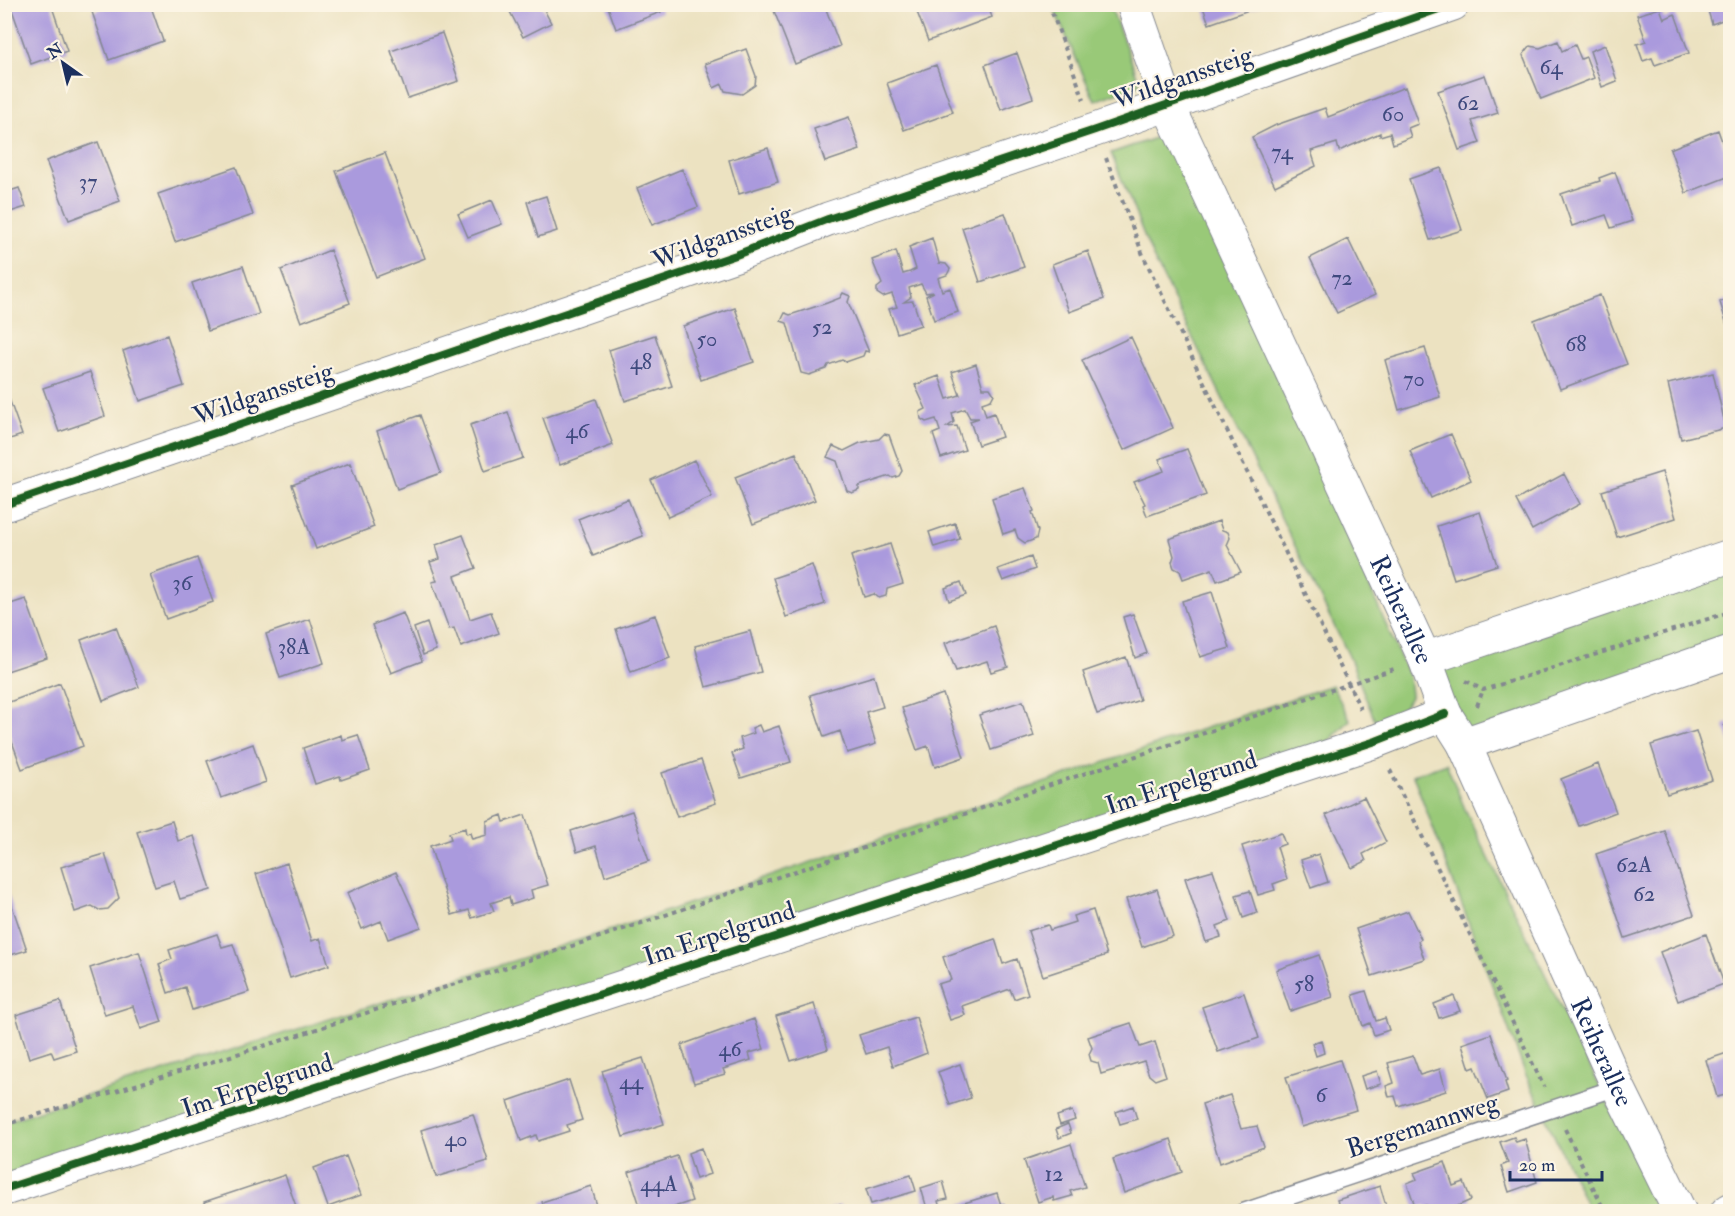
<svg xmlns="http://www.w3.org/2000/svg" width="1735" height="1216" font-family="'IM FELL Double Pica',serif">
  <style>
    .green { fill: #99c978; stroke: #5a7c6b; stroke-width: 1.5 }
    .building { fill: #aa9add }
    .lines { fill: none; stroke-linecap: round; stroke-linejoin: round }
    .lane-casing { stroke: #848890; stroke-width: 19 }
    .street-casing { stroke: #848890; stroke-width: 35 }
    .path { stroke: #848890; stroke-width: 4; stroke-dasharray: 4.5 4.5; stroke-linecap: butt }
    .lane { stroke: #fff; stroke-width: 16 }
    .street { stroke: #fff; stroke-width: 33 }
    .cycleway-casing { stroke: #fcf5e5; stroke-width: 11 }
    .cycleway { stroke: #1b5e20; stroke-width: 8 }
    .labels { text-anchor: middle; stroke-width: 4.5; stroke-linejoin: round; paint-order: stroke }
    .number-label { font-size: 22px; fill: #3f4a7e }
    .street-label { font-size: 26px; fill: #1b2f5e; stroke: #fcf5e5 }
  </style>
  <rect width="100%" height="100%" fill="#fcf5e5"/>
  <filter id="ink" filterUnits="userSpaceOnUse"><feTurbulence type="fractalNoise" baseFrequency=".0167" numOctaves="2"/><feDisplacementMap in="SourceGraphic" scale="12" xChannelSelector="R" yChannelSelector="G"/><feConvolveMatrix kernelMatrix="1 2 1 2 8 2 1 2 1" color-interpolation-filters="sRGB"/></filter>
  <filter id="wash" filterUnits="userSpaceOnUse"><feTurbulence type="fractalNoise" baseFrequency=".008" numOctaves="4" result="noise"/><feDisplacementMap in="SourceGraphic" scale="24" xChannelSelector="R" yChannelSelector="G"/><feGaussianBlur stdDeviation="1.35" result="paint"/><feColorMatrix in="noise" values="0 0 0 0 0 0 0 0 0 0 0 0 0 0 0 0 0 1.4 0 .05"/><feComposite in="paint" operator="in"/></filter>
  <g filter="url(#wash)">
    <rect width="100%" height="100%" fill="#ece2c1"/>
    <path class="green" d="M1052,5H1110L1140,84L1095,101Z
      M1170,133L1409,677L1411,695L1398,718L1377,726L1349,656L1152,255L1111,153Z
      M1730,556V652L1464,744L1425,659Z
      M1332,685L1350,720L1326,744L5,1179L4,1122L614,929Z
      M1446,763L1465,809L1660,1211H1589L1526,1075L1413,775Z"/>
    <g id="blocks">
      <path class="building" d="M10,4H51L67,51L31,64Z
        M112,4H150L163,41L109,60L92,12Z
        M506,4H541L551,23L523,37Z
        M607,4H659L661,12L616,29Z
        M791,4H824L840,46L795,64L774,11Z
        M914,4H987L992,17L928,41Z
        M1202,4H1263V5L1209,24Z
        M1706,4H1730V17L1712,24Z
        M1660,8L1664,19L1675,14L1689,53L1655,65L1652,58L1643,61L1637,44L1646,41L1637,15Z
        M442,33L459,81L408,98L391,51Z
        M1558,41L1562,51L1575,45L1581,59L1586,57L1594,78L1541,99L1523,55L1530,46L1540,48Z
        M1605,45L1617,81L1602,87L1590,51Z
        M746,49L756,76L755,85L742,94L725,91L722,84L714,88L705,64Z
        M1017,53L1033,98L1001,110L985,65Z
        M936,65L953,112L904,130L887,83Z
        M1485,75L1498,113L1472,121L1480,143L1459,150L1438,91Z
        M1405,87L1418,124L1408,128L1411,137L1393,144L1390,133L1380,136V133L1339,151L1337,143L1311,151L1316,166L1275,186L1252,137L1276,125L1325,108L1328,117Z
        M849,117L860,150L825,162L814,129Z
        M1718,130L1730,164V176L1686,193L1670,149Z
        M98,142L120,201L69,220L46,161Z
        M768,148L778,182L739,194L729,160Z
        M385,153L425,258L376,277L336,171Z
        M236,167L253,215L175,242L158,194Z
        M1441,168L1462,230L1430,240L1409,179Z
        M682,169L698,207L652,225L637,188Z
        M1615,172L1632,221L1611,228L1606,215L1572,226L1561,194L1600,181L1599,178Z
        M19,188L26,207L4,214V193Z
        M546,196L557,231L538,237L527,202Z
        M492,200L502,224L468,237L458,214Z
        M1005,213L1024,267L980,282L962,228Z
        M932,238L939,263L946,264L950,269L947,275L938,278L942,291L950,288L958,312L934,320L926,296L934,292L926,293L921,284L909,288L911,297L904,302L913,301L921,325L897,333L889,309L897,307L892,294L883,297L877,293V288L882,284L872,260L896,251L903,274L910,272L916,269L909,247Z
        M1348,239L1375,295L1337,313L1310,258Z
        M330,250L350,303L301,322L281,270Z
        M1088,251L1104,299L1069,312L1052,264Z
        M243,266L259,314L208,331L192,283Z
        M843,293L850,296L848,302L869,352L865,351L863,356L846,362L842,360L828,365L826,369L809,375L801,373L787,323L781,321L785,313L790,315L827,303L840,298Z
        M1600,295L1627,364L1560,389L1534,320Z
        M1730,299V335L1720,302Z
        M735,308L754,362L701,380L683,326Z
        M167,335L184,386L140,401L123,351Z
        M655,335L672,386L625,401L609,350Z
        M1131,337L1173,428L1124,450L1082,360Z
        M1425,348L1440,397L1399,410L1385,360Z
        M976,364L983,388H990L994,394L991,400L982,403L986,416L994,413L1002,437L978,445L970,421L979,418H970L965,409L952,413L954,422L947,427L957,426L965,450L941,458L933,434L940,431L936,419L926,422L921,419L920,412L926,409L915,385L939,376L947,399L960,395L952,372Z
        M90,372L105,416L59,432L43,388Z
        M1713,373L1726,428L1681,439L1668,384Z
        M7,393L22,435L4,441V394Z
        M596,399L613,445L560,465L543,418Z
        M508,412L523,458L485,471L470,425Z
        M420,415L441,473L397,489L377,431Z
        M884,434L889,435L902,471L899,476L893,478L890,476L859,486V490L852,493L847,491L837,461L827,457L833,446L844,451L860,443L879,439Z
        M1451,434L1471,480L1431,498L1410,451Z
        M1187,449L1206,495L1147,516L1143,505L1145,504L1134,482L1164,471L1159,459Z
        M796,453L815,500L753,524L735,477Z
        M694,460L712,497L668,517L651,480Z
        M350,463L374,527L316,549L292,485Z
        M1662,472L1676,518L1617,537L1602,491Z
        M1564,474L1580,504L1532,530L1516,500Z
        M1025,488L1034,511L1032,512L1038,531L1036,539L1025,543L1018,538L1015,530L1003,534L992,498Z
        M628,499L643,536L593,556L578,519Z
        M1480,512L1497,565L1454,579L1437,526Z
        M1219,521L1222,530L1228,532L1230,538L1227,545L1241,572L1217,581L1212,569L1183,579L1180,571L1174,568L1172,562L1174,556L1169,539Z
        M955,523L960,539L934,547L929,532Z
        M463,535L476,568L455,576L470,619L491,612L499,633L461,647L454,628L449,629L432,582L437,581L430,562L440,559L436,545Z
        M890,544L903,584L887,589L886,596L879,598L874,594L864,597L851,556Z
        M1031,557L1035,569L1003,581L998,569Z
        M197,558L213,602L166,619L150,575Z
        M812,565L825,604L786,617L773,578Z
        M961,582L966,595L949,601L945,588Z
        M1212,592L1230,648L1200,657L1182,601Z
        M26,599L47,658L4,672V606Z
        M403,613L422,661L391,673L372,625Z
        M1133,614L1147,653L1135,658L1123,617Z
        M655,615L670,658L631,672L616,629Z
        M310,619L324,663L280,678L266,634Z
        M427,623L436,650L423,655L414,628Z
        M994,626L1008,667L991,672L987,661L956,671L945,643Z
        M116,627L139,687L103,701L81,640Z
        M750,631L761,672L706,687L695,646Z
        M1126,657L1140,700L1097,714L1083,672Z
        M874,676L883,707L866,712L876,744L847,753L840,731L824,737L810,695Z
        M60,683L83,746L22,769L4,720V704Z
        M943,694L964,757L935,767L928,746L917,750L902,708Z
        M1023,701L1034,736L991,750L979,715Z
        M1730,722V743L1724,725Z
        M759,725L762,732L779,726L791,762L741,778L732,753L743,749L740,738L754,733L752,728Z
        M1696,731L1712,780L1667,794L1651,745Z
        M341,735L342,740L358,735L370,770L341,780L340,776L315,784L303,748Z
        M253,744L266,782L221,798L207,761Z
        M701,760L716,803L677,817L662,773Z
        M1598,764L1616,812L1579,826L1561,779Z
        M1364,797L1386,842L1363,854L1366,861L1352,868L1326,815Z
        M632,811L649,861L605,876L596,846L577,852L571,831Z
        M502,815L504,822L525,815L548,885L531,890L533,898L511,905L509,897L491,903L494,911L472,918L469,910L452,915L430,846L451,839L449,833L465,828L466,834L470,833L472,839L487,835V821Z
        M172,821L178,841L194,836L211,890L180,899L174,881L155,887L137,832Z
        M1665,831L1694,915L1625,938L1596,854Z
        M1281,833L1285,844L1277,847L1287,879L1273,884L1275,890L1258,895L1242,846Z
        M105,854L119,898L108,909L99,910L92,906L75,912L61,867Z
        M1319,854L1328,882L1311,888L1301,860Z
        M287,863L312,941L320,938L329,965L290,978L256,874Z
        M1213,870L1230,921L1217,926L1221,937L1206,942L1185,878Z
        M396,872L421,927L388,939L381,921L362,929L347,893Z
        M1157,889L1173,936L1142,947L1126,899Z
        M4,891H7L27,950L4,957Z
        M1250,891L1257,913L1243,918L1236,895Z
        M1093,910L1107,955L1043,976L1028,931L1048,925L1050,930L1075,922L1073,916Z
        M1408,911L1421,939L1418,941L1424,959L1372,976L1356,929Z
        M217,934L222,947L233,944L249,992L192,1010L185,987L168,993L159,964L172,959L169,950Z
        M1706,934L1724,984L1678,1001L1660,952Z
        M995,939L1003,964L1017,959L1028,994L1014,999L1010,989L962,1006L965,1015L950,1020L938,984L951,980L943,957Z
        M139,952L162,1022L141,1029L133,1006L105,1015L90,968Z
        M1319,955L1333,997L1290,1011L1276,970Z
        M1366,991L1376,1021L1385,1018L1389,1030L1374,1035L1370,1023L1363,1026L1353,995Z
        M1244,993L1259,1038L1218,1052L1202,1007Z
        M1454,996L1460,1011L1439,1018L1434,1004Z
        M60,1001L76,1051L54,1058L51,1051L29,1058L16,1015Z
        M814,1004L828,1049L791,1061L776,1016Z
        M916,1017L927,1053L893,1066L887,1047L866,1054L859,1035Z
        M754,1019L764,1049L749,1053L751,1060L723,1069L725,1074L694,1083L681,1045Z
        M1131,1023L1140,1047L1155,1042L1166,1076L1155,1080L1149,1075L1144,1061L1101,1074L1098,1063L1091,1061L1089,1054L1092,1048L1088,1037Z
        M1491,1034L1507,1081L1505,1082L1508,1092L1488,1099L1475,1067L1470,1069L1462,1044Z
        M1321,1040L1324,1053L1316,1056L1312,1043Z
        M1730,1052V1094L1717,1097L1706,1060Z
        M1413,1056L1420,1075L1440,1069L1446,1091L1398,1106L1395,1096L1389,1097L1386,1086L1394,1083L1388,1063Z
        M643,1058L664,1124L623,1137L602,1071Z
        M1340,1060L1356,1110L1302,1127L1286,1077Z
        M960,1064L971,1098L950,1105L938,1072Z
        M1377,1071L1381,1084L1365,1089L1361,1076Z
        M569,1080L582,1120L567,1125L569,1131L538,1141L536,1135L521,1141L508,1101Z
        M1230,1095L1241,1129L1257,1126L1264,1147L1220,1163L1202,1104Z
        M1133,1106L1137,1119L1120,1124L1116,1112Z
        M1072,1111L1075,1120L1060,1125L1057,1116Z
        M473,1114L488,1161L436,1177L421,1130Z
        M1068,1124L1071,1133L1059,1138L1056,1129Z
        M1514,1137L1516,1142L1525,1139L1537,1182L1509,1192L1501,1166L1508,1163L1500,1142Z
        M1171,1139L1182,1172L1124,1193L1113,1159Z
        M1071,1144L1085,1187L1070,1191L1072,1196L1054,1201L1053,1197L1038,1202L1024,1160Z
        M701,1148L710,1174L696,1179L688,1153Z
        M346,1156L361,1195L328,1207L314,1168Z
        M677,1156L692,1201L659,1212H642L629,1172Z
        M1445,1162L1453,1186L1464,1182L1471,1200L1444,1212H1428L1426,1205L1416,1209L1407,1183L1417,1179L1414,1173Z
        M285,1175L298,1212H207L204,1202Z
        M911,1175L916,1191L871,1204L866,1189Z
        M943,1181L948,1199L938,1201L941,1212H928L921,1188Z
        M591,1186L599,1212H546L542,1202Z
        M1380,1186L1388,1212H1341L1337,1200Z
        M997,1193L1001,1205L1004,1204L1007,1212H950L948,1208Z
        M840,1205L842,1212H830L829,1209Z"/>
    </g>
  </g>
  <g filter="url(#ink)">
    <use href="#blocks" fill-opacity="0" stroke="#848890" stroke-width="1.5"/>
    <g class="lines">
      <defs>
        <path id="lane" d="M1243,1212L1618,1087"/>
        <g id="street">
          <path id="s1" d="M1133,4L1168,105L1425,659L1445,714L1464,744L1618,1087L1680,1212"/>
          <path d="M4,505L736,255L828,219L1095,130L1453,4"/>
          <path d="M1425,659L1730,556"/>
          <path d="M1464,744L1730,652"/>
          <path d="M4,1189L1376,741L1445,714"/>
          <path d="M1727,1212L1730,1210"/>
        </g>
      </defs>
      <use href="#lane" class="lane-casing"/>
      <use href="#street" class="street-casing"/>
      <path class="path" d="M1049,4L1084,100
        M1106,158L1143,255L1362,712
        M1466,681L1483,690L1730,612
        M1477,706L1483,690
        M1390,770L1544,1087
        M4,1125L283,1040L615,932L1394,669
        M1565,1129L1605,1212"/>
      <use href="#lane" class="lane"/>
      <use href="#street" class="street"/>
      <defs>
        <path id="cycleway" d="M4,505L736,255L828,219L1095,130L1453,4
          M4,1189L1376,741L1445,714"/>
      </defs>
      <use href="#cycleway" class="cycleway-casing"/>
      <use href="#cycleway" class="cycleway"/>
    </g>
  </g>
  <g class="labels">
    <g class="number-label">
      <text x="1551" y="74">64</text>
      <text x="1468" y="110">62</text>
      <text x="1393" y="121">60</text>
      <text x="1282" y="159">74</text>
      <text x="88" y="189">37</text>
      <text x="1342" y="285">72</text>
      <text x="822" y="334">52</text>
      <text x="707" y="346">50</text>
      <text x="1576" y="351">68</text>
      <text x="641" y="369">48</text>
      <text x="1414" y="386">70</text>
      <text x="577" y="438">46</text>
      <text x="182" y="590">36</text>
      <text x="294" y="654">38A</text>
      <text x="1634" y="872">62A</text>
      <text x="1644" y="901">62</text>
      <text x="1304" y="991">58</text>
      <text x="730" y="1056">46</text>
      <text x="631" y="1089">44</text>
      <text x="1321" y="1102">6</text>
      <text x="456" y="1146">40</text>
      <text x="1054" y="1181">12</text>
      <text x="659" y="1191">44A</text>
    </g>
    <g class="street-label">
      <text transform="translate(1182 77) rotate(-19)" y="9">Wildganssteig</text>
      <text transform="translate(722 236) rotate(-20)" y="9">Wildganssteig</text>
      <text transform="translate(263 393) rotate(-19)" y="9">Wildganssteig</text>
      <text dy="9" stroke="none"><textPath href="#s1" startOffset="663">Reiherallee</textPath></text>
      <text transform="translate(1181 782) rotate(-18)" y="9">Im Erpelgrund</text>
      <text transform="translate(719 933) rotate(-18)" y="9">Im Erpelgrund</text>
      <text dy="9" stroke="none"><textPath href="#s1" startOffset="1149">Reiherallee</textPath></text>
      <text transform="translate(257 1085) rotate(-18)" y="9">Im Erpelgrund</text>
      <text transform="translate(1422 1125) rotate(-18)" y="9">Bergemannweg</text>
    </g>
  </g>
  <rect width="1735" height="1216" fill="none" stroke="#fcf5e5" stroke-width="24"/>
  <g transform="translate(63 63) rotate(326)" stroke="#fcf5e5" stroke-width="4.5" paint-order="stroke">
  <path d="M0-4.5L10 22L0 15L-10 22Z" fill="#1b2f5e"/>
  <text y="-9" font-size="16" font-weight="bold" text-anchor="middle" fill="#1b2f5e">N</text>
  </g>
  <path d="M1510 1171v9h92v-9" fill="none" stroke="#1b2f5e" stroke-width="3"/>
  <text x="1519" y="1171" font-size="18" fill="#1b2f5e" stroke="#fcf5e5" stroke-width="4.5" paint-order="stroke">20 m</text>
</svg>
